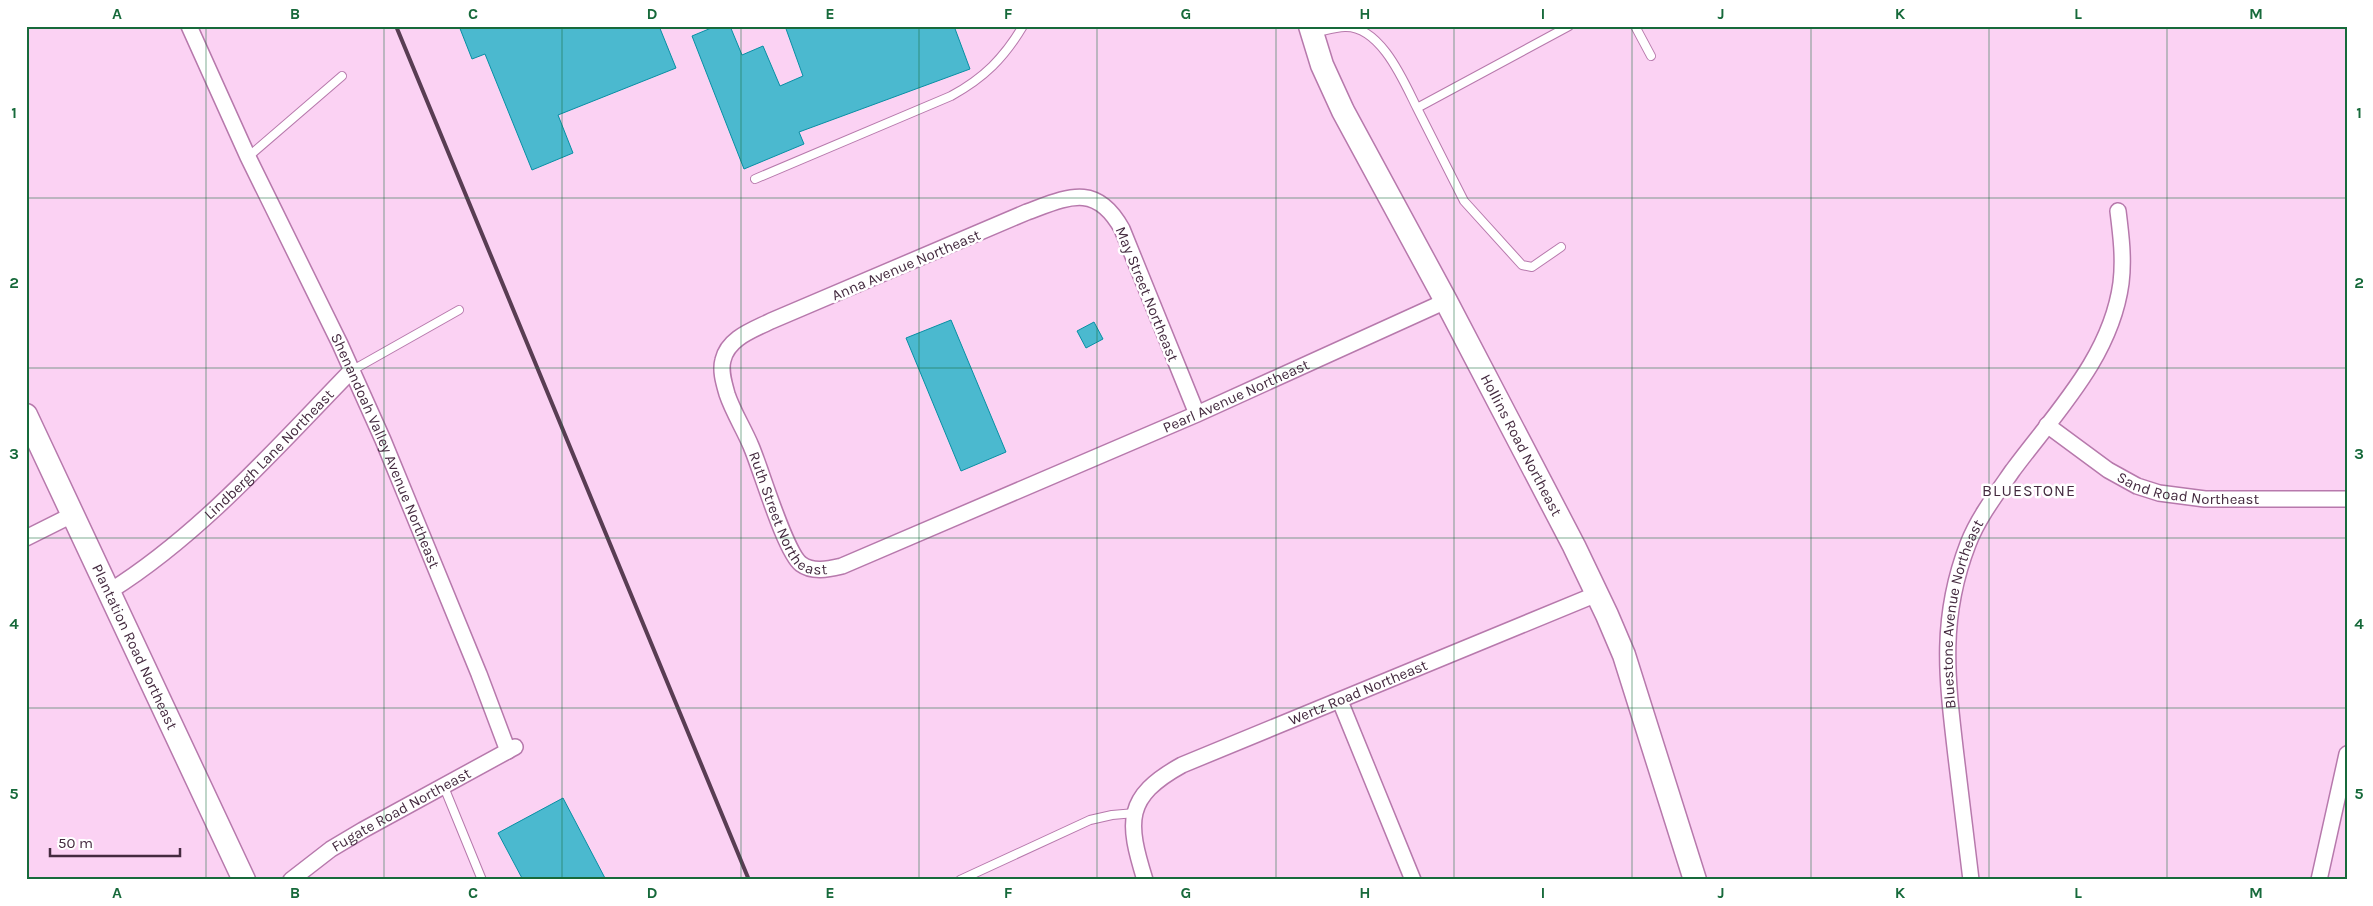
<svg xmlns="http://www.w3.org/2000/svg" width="2373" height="906" font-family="Karla,sans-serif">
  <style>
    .building { fill: #4bb9cf; stroke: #078fa4 }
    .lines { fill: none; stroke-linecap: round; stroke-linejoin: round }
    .lane-casing { stroke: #b779ac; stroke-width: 10 }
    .street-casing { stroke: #b779ac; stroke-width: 18 }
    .secondary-casing { stroke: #b779ac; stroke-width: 25 }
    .lane { stroke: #fff; stroke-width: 8 }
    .street { stroke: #fff; stroke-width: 15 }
    .secondary { stroke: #fff; stroke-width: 22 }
    .rail { stroke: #593d53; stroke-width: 4 }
    .grid { fill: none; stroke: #176a3b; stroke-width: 1; stroke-opacity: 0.55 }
    .labels { text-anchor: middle; stroke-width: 5; stroke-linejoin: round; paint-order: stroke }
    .street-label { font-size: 15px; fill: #442a3f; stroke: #fff }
    .neighbourhood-label { font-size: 16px; letter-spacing: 1px; fill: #442a3f; stroke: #fff }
    .neatline { fill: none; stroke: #176a3b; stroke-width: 2 }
    .grid-label { font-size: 16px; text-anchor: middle; font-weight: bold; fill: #176a3b }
  </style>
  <rect width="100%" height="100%" fill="#fbd2f3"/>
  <path class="building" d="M459,26H659L676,68L558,115L573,153L532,170L485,54L472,59Z
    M716,26H730L742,55L763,46L780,86L803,76L785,26H954L970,69L799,132L804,144L744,169L692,36Z
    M951,320L1006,452L961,471L906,338Z
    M1094,322L1103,339L1086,348L1077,331Z
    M563,798L606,880H523L498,833Z"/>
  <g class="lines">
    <defs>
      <path id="lane" d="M1635,26L1651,56
        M1314,33C1324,31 1335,27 1345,27C1381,26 1404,82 1417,108L1569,26
        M1417,108L1464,201L1522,265L1532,267L1561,247
        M248,157L342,76
        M755,179L951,96C984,78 1004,58 1023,26
        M351,371L459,310
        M444,787L482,880
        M960,880L1090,820L1112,815L1135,813"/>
      <g id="street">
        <path id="s1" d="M189,26L248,157L340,344L383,440L479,674L508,751"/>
        <path id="s2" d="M1197,414L1122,229C1096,182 1068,197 1027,212L771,321C753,330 728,338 723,360C720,371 724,383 727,394C733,412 744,429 751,446C761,469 785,552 801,564C813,573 829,569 842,566L1197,414L1446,301"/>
        <path id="s3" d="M2047,425L2108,470L2137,486L2159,493L2205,499H2347"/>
        <path d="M26,538L74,514"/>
        <path id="s4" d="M110,591C201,534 277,447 351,371"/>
        <path d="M1340,701L1413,880"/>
        <path id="s5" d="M291,880L331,849L363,830L515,747"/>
        <path id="s6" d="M1145,880C1127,822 1124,797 1182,765L1597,594"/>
        <path id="s7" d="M1971,880C1966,839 1961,797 1956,756C1947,679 1939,619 1968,544C1978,518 1997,493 2013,470C2056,412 2111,357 2121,283C2124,259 2121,235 2118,211"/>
        <path d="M2319,880L2347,754"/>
      </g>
      <g id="secondary">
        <path id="s8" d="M1310,26L1322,65L1343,111L1446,301L1574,546L1607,615L1624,655L1695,880"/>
        <path id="s9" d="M26,415L244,880"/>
      </g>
    </defs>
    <use href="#lane" class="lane-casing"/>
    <use href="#street" class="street-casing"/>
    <use href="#secondary" class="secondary-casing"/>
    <use href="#lane" class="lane"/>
    <use href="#street" class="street"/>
    <use href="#secondary" class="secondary"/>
    <path class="rail" d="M396,26L749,880"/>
  </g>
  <path class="grid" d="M206,26V880M384,26V880M562,26V880M741,26V880M919,26V880M1097,26V880M1276,26V880M1454,26V880M1632,26V880M1811,26V880M1989,26V880M2167,26V880M26,198H2347M26,368H2347M26,538H2347M26,708H2347"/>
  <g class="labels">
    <g class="street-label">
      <text transform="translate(906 265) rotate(-23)" y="5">Anna Avenue Northeast</text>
      <text transform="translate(1147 294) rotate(68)" y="5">May Street Northeast</text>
      <text dy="5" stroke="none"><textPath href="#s2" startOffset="1345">Pearl Avenue Northeast</textPath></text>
      <text dy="5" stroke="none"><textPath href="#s8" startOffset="470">Hollins Road Northeast</textPath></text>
      <text dy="5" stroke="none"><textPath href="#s1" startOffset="468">Shenandoah Valley Avenue Northeast</textPath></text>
      <text dy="5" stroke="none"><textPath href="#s4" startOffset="210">Lindbergh Lane Northeast</textPath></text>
      <text dy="5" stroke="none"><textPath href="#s3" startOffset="160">Sand Road Northeast</textPath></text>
      <text dy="5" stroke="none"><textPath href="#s2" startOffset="826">Ruth Street Northeast</textPath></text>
      <text dy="5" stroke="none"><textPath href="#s7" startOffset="269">Bluestone Avenue Northeast</textPath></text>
      <text dy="5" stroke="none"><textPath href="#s9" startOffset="256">Plantation Road Northeast</textPath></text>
      <text dy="5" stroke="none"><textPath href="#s6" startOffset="328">Wertz Road Northeast</textPath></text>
      <text dy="5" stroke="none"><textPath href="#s5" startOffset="131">Fugate Road Northeast</textPath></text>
    </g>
    <g class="neighbourhood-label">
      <text x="2029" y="496">BLUESTONE</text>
    </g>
  </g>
  <rect width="2373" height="906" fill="none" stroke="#ffffff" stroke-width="55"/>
  <path d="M50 848v8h130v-8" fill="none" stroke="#442a3f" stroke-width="2.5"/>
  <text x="58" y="848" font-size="15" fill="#442a3f" stroke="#ffffff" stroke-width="4" paint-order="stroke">50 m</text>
  <rect x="28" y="28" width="2318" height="850" class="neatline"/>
  <g class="grid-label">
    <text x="117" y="19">A</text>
    <text x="295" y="19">B</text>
    <text x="473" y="19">C</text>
    <text x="652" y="19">D</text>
    <text x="830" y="19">E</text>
    <text x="1008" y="19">F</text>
    <text x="1186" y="19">G</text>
    <text x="1365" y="19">H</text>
    <text x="1543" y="19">I</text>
    <text x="1721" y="19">J</text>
    <text x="1900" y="19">K</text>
    <text x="2078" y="19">L</text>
    <text x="2256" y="19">M</text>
    <text x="14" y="118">1</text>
    <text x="2359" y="118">1</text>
    <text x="14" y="288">2</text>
    <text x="2359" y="288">2</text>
    <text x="14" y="459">3</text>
    <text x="2359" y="459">3</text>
    <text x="14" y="629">4</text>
    <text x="2359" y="629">4</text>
    <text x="14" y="799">5</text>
    <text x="2359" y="799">5</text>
    <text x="117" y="898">A</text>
    <text x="295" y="898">B</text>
    <text x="473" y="898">C</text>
    <text x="652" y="898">D</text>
    <text x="830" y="898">E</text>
    <text x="1008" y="898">F</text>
    <text x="1186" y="898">G</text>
    <text x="1365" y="898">H</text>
    <text x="1543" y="898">I</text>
    <text x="1721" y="898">J</text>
    <text x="1900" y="898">K</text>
    <text x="2078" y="898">L</text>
    <text x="2256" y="898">M</text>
  </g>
</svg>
